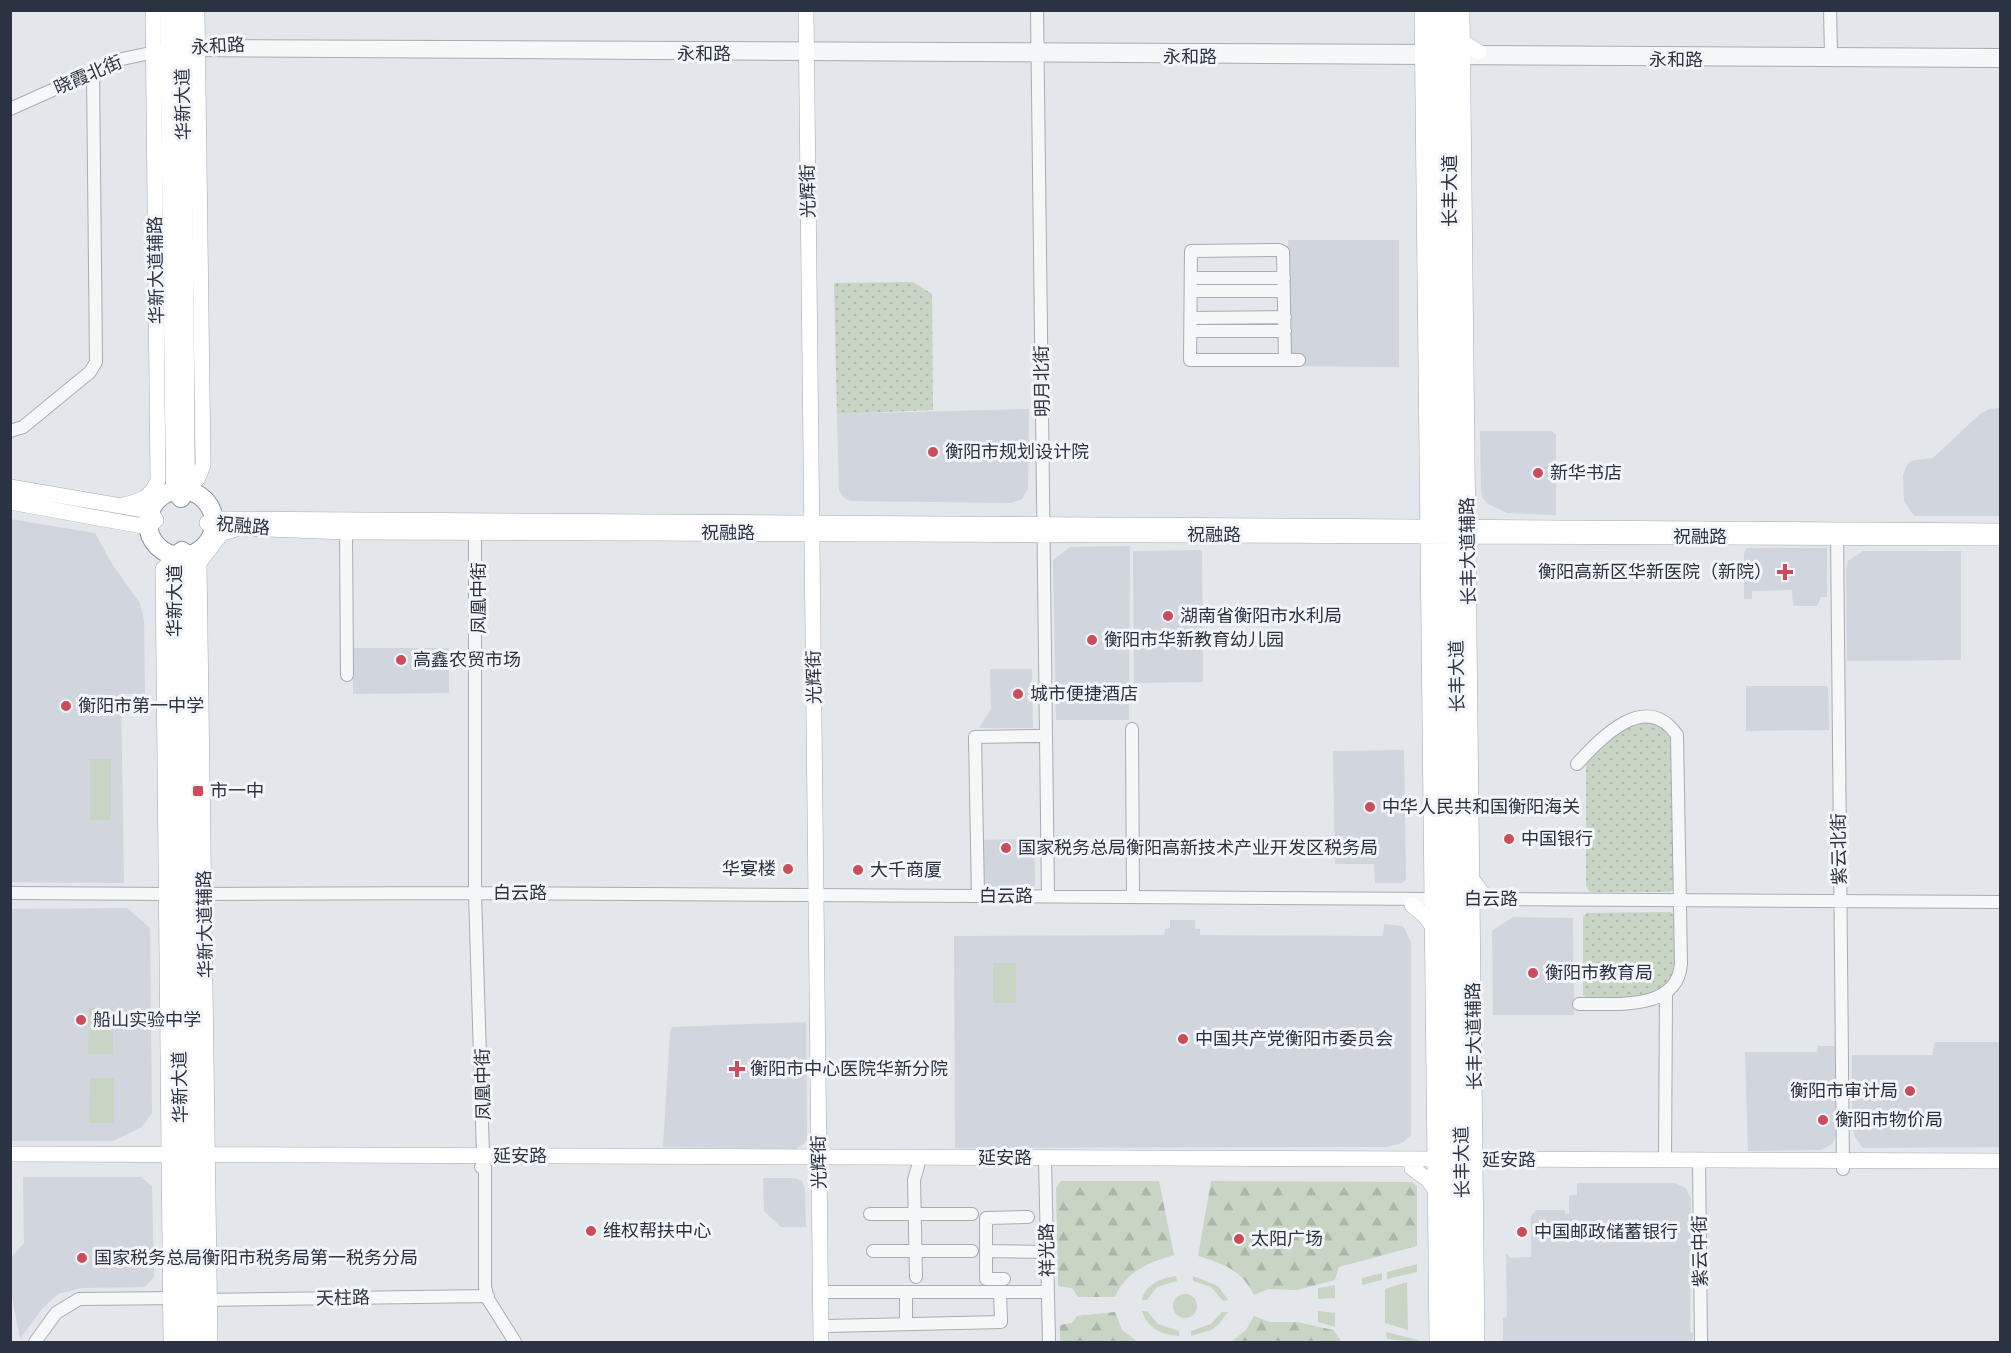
<svg xmlns="http://www.w3.org/2000/svg" width="2011" height="1353" font-family="Manrope,'Noto Sans SC',sans-serif">
  <style>
    .built { fill: #d1d5dd }
    .green { fill: #c8d5c5 }
    .forest { fill: url(#forest-firs) }
    .park { fill: url(#park-dots) }
    .lines { fill: none; stroke-linecap: round; stroke-linejoin: round }
    .minor-casing { stroke: #a8adb5; stroke-width: 14 }
    .major-casing { stroke: #a3aab6; stroke-width: 16 }
    .highway-casing { stroke: #8b93a1; stroke-width: 20 }
    .minor { stroke: #f6f7f9; stroke-width: 12 }
    .major { stroke: #fff; stroke-width: 15 }
    .highway { stroke: #fff; stroke-width: 18 }
    .poi-dot { fill: #cb4d5b; stroke: #f3f5f8; stroke-width: 2 }
    .labels { text-anchor: middle; stroke-width: 6; stroke-linejoin: round; paint-order: stroke }
    .street-label { font-size: 18px; fill: #2b3343; stroke: #f3f5f8 }
    .poi-label { font-size: 18px; fill: #2b3343; stroke: #f3f5f8; text-anchor: start }
  </style>
  <defs>
    <pattern id="forest-firs" width="22" height="20" patternUnits="userSpaceOnUse" patternTransform="scale(1.5)"><rect width="22" height="20" fill="#c8d5c5"/><path d="M5 1l3.5 6h-7zM16 11l3.5 6h-7z" fill="#acb7aa"/></pattern>
    <pattern id="park-dots" width="8" height="8" patternUnits="userSpaceOnUse" patternTransform="scale(1.5)"><rect width="8" height="8" fill="#c8d5c5"/><path d="M2 2h.1M6 6h.1" fill="none" stroke="#acb7aa" stroke-width="1.8" stroke-linecap="round"/></pattern>
  </defs>
  <rect width="100%" height="100%" fill="#e3e6eb"/>
  <path class="built" d="M1288,240H1399V367L1289,366Z
    M2000,408V516H1914L1904,501L1903,475L1908,463L1914,460L1933,458L1980,414L1989,409Z
    M1029,409L1028,489L1022,499L1011,503L850,501L843,497L839,490L837,414Z
    M1480,431H1552L1556,434V515L1507,513L1488,504L1482,497L1481,487Z
    M10,519L95,533L112,564L140,603L144,621L145,694H121L124,883L11,882Z
    M1130,546L1129,720H1056L1053,560L1070,547Z
    M1746,548H1827V597H1821L1817,606H1793L1792,590L1752,591V599H1744V554Z
    M1202,550L1203,682L1134,683L1133,551Z
    M1863,551H1961V660L1847,661L1846,568L1848,561Z
    M353,648H449V693L353,694Z
    M990,669H1032L1033,728H979L991,709Z
    M1746,686H1828L1829,730L1746,731Z
    M1404,750L1406,880L1402,883H1375L1374,864H1335L1333,751Z
    M1034,839L1035,884L1032,889H982L981,840Z
    M127,908L150,928L152,1113L142,1127L113,1141H11L10,909Z
    M1513,917L1573,918L1574,1015H1493L1492,931Z
    M1170,920H1195V929H1200V935L1383,936L1384,924L1403,926L1411,942V1135L1402,1143L1387,1147L955,1148L954,936L1164,935L1165,929L1170,928Z
    M806,1022L807,1139L804,1144L795,1149L663,1147L670,1032L672,1027Z
    M1935,1042H2000V1147L1863,1148L1855,1137L1852,1127V1055H1932Z
    M1818,1046H1836L1837,1135L1832,1144L1821,1150L1748,1151L1745,1052H1817Z
    M23,1177H141L152,1186L154,1277L145,1287L82,1288L58,1294L42,1309L20,1339L11,1291L10,1259L24,1243Z
    M763,1178H795L802,1181L805,1189L806,1227H781L764,1211Z
    M1577,1183H1674L1686,1188L1691,1199L1690,1332L1693,1333V1342H1503V1318L1507,1317L1506,1254L1511,1258L1531,1257V1216L1536,1210H1565V1214H1569V1195H1577Z"/>
  <path class="green" d="M90,759H111V820H90Z
    M993,963H1016V1003H993Z
    M89,1008L113,1009V1054H88Z
    M90,1078H114V1123H89Z
    M1417,1264V1272L1387,1279V1272Z
    M1382,1273V1280L1362,1285V1278Z
    M1176,1276L1177,1281L1157,1287L1147,1300H1142C1145,1284 1162,1278 1176,1276Z
    M1193,1276L1218,1286L1228,1300L1223,1301L1211,1287L1193,1281Z
    M1407,1282L1408,1330L1385,1323V1289Z
    M1335,1285V1298L1318,1299V1288Z
    M1173 1306a12 12 0 1 1 24 0a12 12 0 1 1-24 0Z
    M1142,1311H1147L1158,1324L1179,1331V1336C1162,1335 1147,1328 1142,1311Z
    M1318,1311L1335,1313V1327L1318,1322Z
    M1222,1312H1228L1219,1324L1211,1330L1191,1336V1331L1211,1324Z
    M1386,1332L1418,1340V1342L1387,1339Z"/>
  <path class="forest" d="M1061,1181H1159L1174,1255C1148,1263 1126,1271 1115,1297H1078L1072,1288L1058,1286L1056,1188Z
    M1211,1181L1412,1182L1417,1186V1246L1339,1267L1335,1280L1297,1290L1268,1289L1254,1295C1242,1270 1222,1263 1198,1256Z
    M1115,1312L1122,1330L1138,1342H1060V1325L1072,1323L1077,1316Z
    M1254,1316L1270,1322H1297L1333,1330L1342,1342H1231L1246,1330Z"/>
  <path class="park" d="M913,282L932,294L933,410L837,414L834,283Z
    M1636,722L1656,723L1673,737L1675,888L1669,892H1590L1586,886V765L1607,738Z
    M1670,912L1675,915C1675,931 1680,955 1675,971C1664,1004 1613,997 1587,998L1583,995V917L1587,913Z"/>
  <g class="lines">
    <defs>
      <path id="minor" d="M1037,10L1048,896
        M1830,10L1831,54L1834,59
        M190,46L1429,51
        M191,50L1430,58
        M1471,52L2000,55
        M1454,58L2000,61
        M10,109L122,59L160,51
        M1191,278H1284
        M1191,291H1284
        M1191,318L1285,317
        M1191,331H1285
        M1285,360L1283,252L1279,250L1191,251L1190,360H1299
        M10,431L23,427L90,372L96,362L93,72
        M475,525V893L483,1156
        M1837,531L1843,1169
        M346,532L347,675
        M1132,729L1133,897
        M1577,764C1601,738 1645,690 1677,735L1681,964C1677,1012 1614,1003 1579,1004
        M10,893L175,894
        M196,894L481,893L1438,899
        M978,896L975,737L1039,736
        M1483,899L2000,902
        M1045,1158L1049,1342
        M1665,1160L1666,994
        M1699,1160L1701,1342
        M481,1167L483,1164L485,1167V1287L488,1299L515,1342
        M870,1214H972
        M873,1251H972
        M986,1251L1047,1252
        M916,1277L914,1180L918,1166
        M1004,1279H986V1218L1028,1217
        M826,1292H1048
        M906,1292V1323
        M200,1300L488,1296
        M827,1326L1001,1322L1000,1292
        M35,1342L56,1313L79,1299L180,1298"/>
      <path id="major" d="M806,10L821,1342
        M1422,10L1437,1342
        M1436,10L1450,1342
        M1448,10L1464,1342
        M1462,10L1477,1342
        M1456,38L1479,52
        M10,487L150,511L156,520L148,527L10,502
        M186,490L198,478L203,465L197,10
        M120,506C138,502 151,499 158,480L153,10
        M2000,531L215,519L207,523L215,527L346,532L2000,538
        M1471,878L1482,893L1492,899
        M1412,905L1426,917L1434,929
        M10,1154L2000,1161
        M1412,1168L1427,1179L1436,1190
        M171,1342L163,569L175,556
        M210,1342L199,563L222,533L236,529"/>
      <path id="highway" d="M169,10L175,490L181,498L186,490L182,10
        M148 523a33 33 0 1 1 66 0a33 33 0 1 1-66 0Z
        M185,1342L175,592V556L182,551L188,555L200,1342"/>
    </defs>
    <use href="#minor" class="minor-casing"/>
    <use href="#major" class="major-casing"/>
    <use href="#highway" class="highway-casing"/>
    <use href="#minor" class="minor"/>
    <use href="#major" class="major"/>
    <use href="#highway" class="highway"/>
  </g>
  <g class="poi-dot">
    <circle cx="933" cy="452" r="6"/>
    <circle cx="1538" cy="473" r="6"/>
    <path d="M1782 563h6v6h6v6h-6v6h-6v-6h-6v-6h6z"/>
    <circle cx="1168" cy="616" r="6"/>
    <circle cx="1092" cy="640" r="6"/>
    <circle cx="401" cy="660" r="6"/>
    <circle cx="1018" cy="694" r="6"/>
    <circle cx="66" cy="706" r="6"/>
    <rect x="192" y="785" width="12" height="12" rx="3"/>
    <circle cx="1370" cy="807" r="6"/>
    <circle cx="1509" cy="839" r="6"/>
    <circle cx="1006" cy="848" r="6"/>
    <circle cx="788" cy="869" r="6"/>
    <circle cx="858" cy="870" r="6"/>
    <circle cx="1533" cy="973" r="6"/>
    <circle cx="81" cy="1020" r="6"/>
    <circle cx="1183" cy="1039" r="6"/>
    <path d="M734 1060h6v6h6v6h-6v6h-6v-6h-6v-6h6z"/>
    <circle cx="1910" cy="1091" r="6"/>
    <circle cx="1823" cy="1120" r="6"/>
    <circle cx="591" cy="1231" r="6"/>
    <circle cx="1522" cy="1232" r="6"/>
    <circle cx="1239" cy="1239" r="6"/>
    <circle cx="82" cy="1258" r="6"/>
  </g>
  <g class="labels">
    <g class="street-label">
      <text transform="translate(218 46) rotate(-3)" y="6">永和路</text>
      <text x="704" y="60">永和路</text>
      <text x="1190" y="63">永和路</text>
      <text x="1676" y="66">永和路</text>
      <text transform="translate(88 75) rotate(-23)" y="6">晓霞北街</text>
      <text transform="translate(183 104) rotate(-91)" y="6">华新大道</text>
      <text transform="translate(808 191) rotate(-91)" y="6">光辉街</text>
      <text transform="translate(1450 191) rotate(-90)" y="6">长丰大道</text>
      <text transform="translate(156 270) rotate(-91)" y="6">华新大道辅路</text>
      <text transform="translate(1042 381) rotate(-91)" y="6">明月北街</text>
      <text transform="translate(243 526) rotate(5)" y="6">祝融路</text>
      <text x="728" y="539">祝融路</text>
      <text x="1214" y="541">祝融路</text>
      <text x="1700" y="543">祝融路</text>
      <text transform="translate(1468 551) rotate(-91)" y="6">长丰大道辅路</text>
      <text transform="translate(479 598) rotate(-90)" y="6">凤凰中街</text>
      <text transform="translate(175 601) rotate(-90)" y="6">华新大道</text>
      <text transform="translate(1457 676) rotate(-91)" y="6">长丰大道</text>
      <text transform="translate(814 677) rotate(-91)" y="6">光辉街</text>
      <text transform="translate(1839 849) rotate(-91)" y="6">紫云北街</text>
      <text x="520" y="899">白云路</text>
      <text x="1006" y="902">白云路</text>
      <text x="1491" y="905">白云路</text>
      <text transform="translate(205 924) rotate(-91)" y="6">华新大道辅路</text>
      <text transform="translate(1474 1036) rotate(-91)" y="6">长丰大道辅路</text>
      <text transform="translate(483 1084) rotate(-91)" y="6">凤凰中街</text>
      <text transform="translate(180 1087) rotate(-91)" y="6">华新大道</text>
      <text x="520" y="1162">延安路</text>
      <text x="1005" y="1164">延安路</text>
      <text x="1509" y="1166">延安路</text>
      <text transform="translate(819 1162) rotate(-91)" y="6">光辉街</text>
      <text transform="translate(1462 1162) rotate(-91)" y="6">长丰大道</text>
      <text transform="translate(1047 1250) rotate(-91)" y="6">祥光路</text>
      <text transform="translate(1700 1251) rotate(-91)" y="6">紫云中街</text>
      <text transform="translate(343 1298) rotate(-1)" y="6">天柱路</text>
    </g>
    <g class="poi-label">
      <text x="945" y="458">衡阳市规划设计院</text>
      <text x="1550" y="479">新华书店</text>
      <text x="1772" y="578" text-anchor="end">衡阳高新区华新医院（新院）</text>
      <text x="1180" y="622">湖南省衡阳市水利局</text>
      <text x="1104" y="646">衡阳市华新教育幼儿园</text>
      <text x="413" y="666">高鑫农贸市场</text>
      <text x="1030" y="700">城市便捷酒店</text>
      <text x="78" y="712">衡阳市第一中学</text>
      <text x="210" y="797">市一中</text>
      <text x="1382" y="813">中华人民共和国衡阳海关</text>
      <text x="1521" y="845">中国银行</text>
      <text x="1018" y="854">国家税务总局衡阳高新技术产业开发区税务局</text>
      <text x="776" y="875" text-anchor="end">华宴楼</text>
      <text x="870" y="876">大千商厦</text>
      <text x="1545" y="979">衡阳市教育局</text>
      <text x="93" y="1026">船山实验中学</text>
      <text x="1195" y="1045">中国共产党衡阳市委员会</text>
      <text x="750" y="1075">衡阳市中心医院华新分院</text>
      <text x="1898" y="1097" text-anchor="end">衡阳市审计局</text>
      <text x="1835" y="1126">衡阳市物价局</text>
      <text x="603" y="1237">维权帮扶中心</text>
      <text x="1534" y="1238">中国邮政储蓄银行</text>
      <text x="1251" y="1245">太阳广场</text>
      <text x="94" y="1264">国家税务总局衡阳市税务局第一税务分局</text>
    </g>
  </g>
  <rect width="2011" height="1353" fill="none" stroke="#2b3343" stroke-width="24"/>
</svg>
